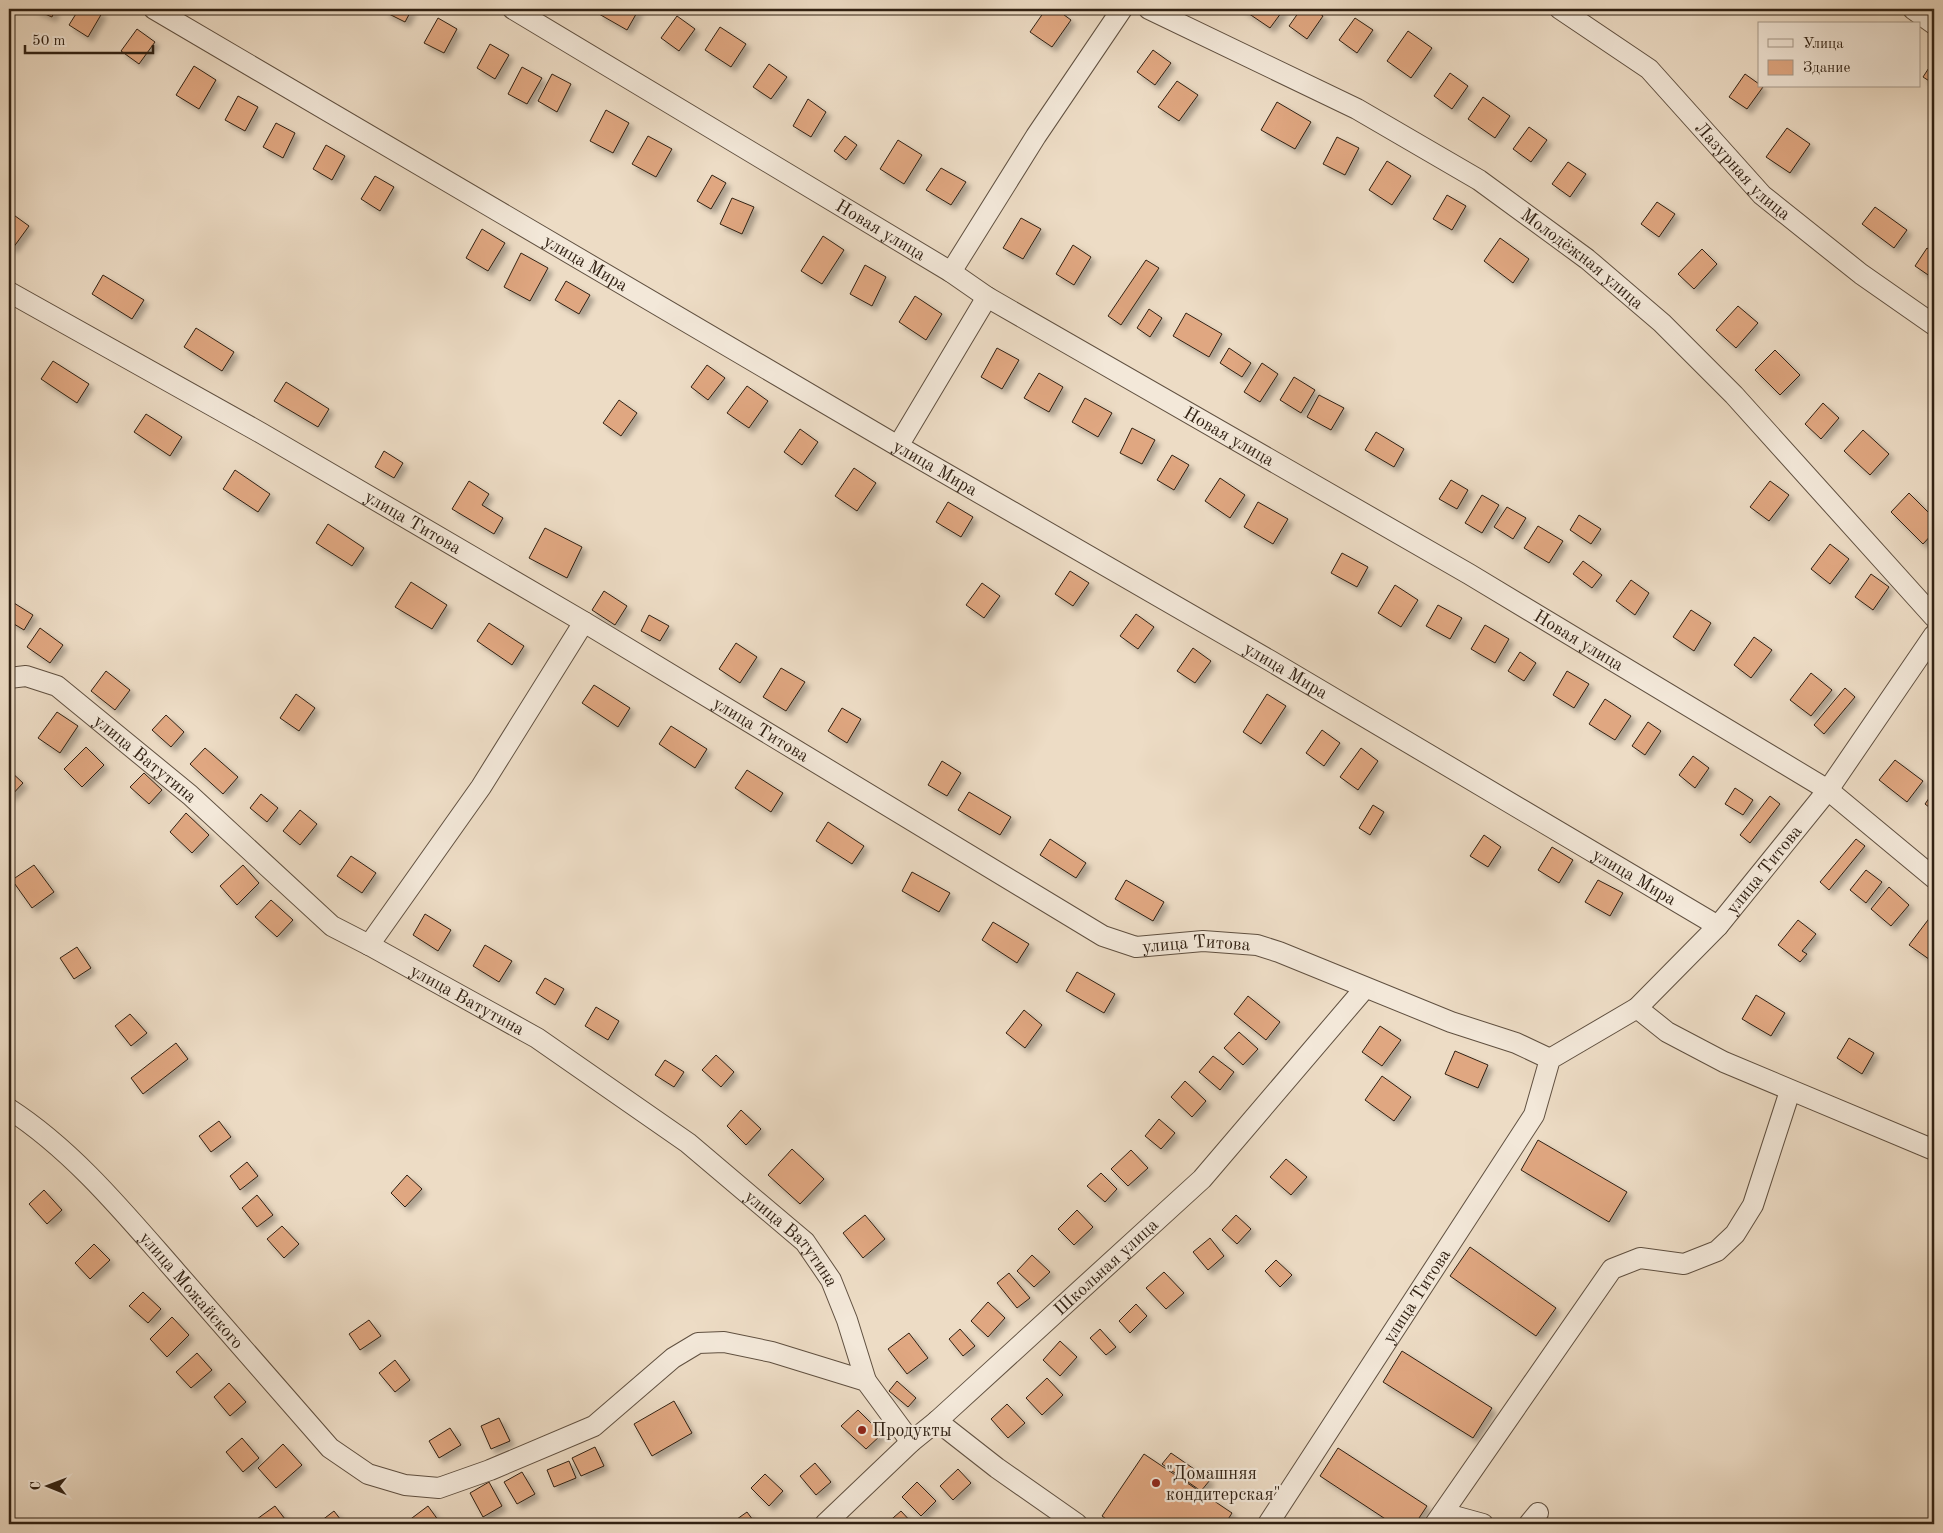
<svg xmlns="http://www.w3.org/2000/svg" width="1943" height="1533" font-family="'Old Standard TT',serif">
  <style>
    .building { fill: #e0a781; stroke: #312113; filter: url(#shadow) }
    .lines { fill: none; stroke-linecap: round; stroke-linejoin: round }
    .minor-casing { stroke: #605040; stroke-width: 22 }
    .minor { stroke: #f3e8d9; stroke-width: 20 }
    .poi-dot { fill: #8f2418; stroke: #f3e8d9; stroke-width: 2 }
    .labels { text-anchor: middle; stroke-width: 4.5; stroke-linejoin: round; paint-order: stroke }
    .street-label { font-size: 18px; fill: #312113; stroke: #f3e8d9 }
    .poi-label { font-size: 18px; fill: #312113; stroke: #f3e8d9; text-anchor: start }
  </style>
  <defs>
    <filter id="shadow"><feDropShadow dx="4.5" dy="4.5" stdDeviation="2.5" flood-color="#0004"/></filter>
  </defs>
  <rect width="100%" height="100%" fill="#eddcc5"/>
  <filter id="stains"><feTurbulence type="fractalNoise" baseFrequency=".004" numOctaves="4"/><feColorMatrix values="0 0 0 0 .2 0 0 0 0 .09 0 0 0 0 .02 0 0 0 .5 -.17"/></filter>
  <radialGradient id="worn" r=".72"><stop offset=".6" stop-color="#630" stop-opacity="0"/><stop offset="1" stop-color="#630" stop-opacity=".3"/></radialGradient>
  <path class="building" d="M33,9H55L52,17Z
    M79,9H95L102,13L88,37L69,25Z
    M387,9H412L405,22L385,12Z
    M602,9H639L627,30L599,14Z
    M1046,9H1056L1071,20L1052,47L1030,32Z
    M1242,9H1284L1270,28Z
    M1301,9H1313L1323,16L1307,39L1289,26Z
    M677,16L695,29L679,51L661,38Z
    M438,18L457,29L444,53L424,43Z
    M1355,18L1373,30L1357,53L1339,40Z
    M720,27L746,44L731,67L705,50Z
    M137,29L155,42L139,64L121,51Z
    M1408,31L1432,48L1411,78L1387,61Z
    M490,44L509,55L495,79L477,68Z
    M1153,50L1171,63L1155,85L1137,72Z
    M1934,60V84L1923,77Z
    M769,64L787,77L771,99L753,87Z
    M194,66L216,80L199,109L176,95Z
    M522,67L542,78L527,104L508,94Z
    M1450,73L1468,86L1452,109L1434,96Z
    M552,74L571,84L557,112L538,101Z
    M1745,74L1759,84V86L1763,87L1747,109L1729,97Z
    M1177,81L1198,95L1179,121L1158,107Z
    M238,96L258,107L245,131L225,120Z
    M1483,97L1510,116L1495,138L1468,119Z
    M808,99L826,112L811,137L793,126Z
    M1277,102L1311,122L1295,149L1261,130Z
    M606,110L629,123L613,153L590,141Z
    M276,123L295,133L283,158L263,147Z
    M1529,127L1547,140L1531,162L1513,149Z
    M1787,128L1810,144L1790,173L1766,157Z
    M648,136L672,149L656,177L632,164Z
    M845,136L857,145L846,160L834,151Z
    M1337,137L1359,148L1345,175L1323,164Z
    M898,140L922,155L904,184L880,169Z
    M326,145L345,156L332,180L313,169Z
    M1387,161L1411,176L1392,205L1369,190Z
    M1568,162L1586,174L1570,197L1552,184Z
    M941,168L966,182L951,205L926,190Z
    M712,175L726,183L711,209L697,201Z
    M375,176L394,187L380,211L361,199Z
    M1447,195L1466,206L1452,230L1433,219Z
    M732,198L754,207L742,234L720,224Z
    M1657,202L1675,214L1659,237L1641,224Z
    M1875,207L1907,230L1894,248L1862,224Z
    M11,213L29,226L13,248L9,246V215Z
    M1021,218L1041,229L1023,259L1003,248Z
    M482,229L505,243L488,271L466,258Z
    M823,236L844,250L822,284L801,271Z
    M1500,238L1529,259L1513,283L1484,261Z
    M1073,245L1091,257L1074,285L1056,274Z
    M1927,248L1934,253V279L1915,266Z
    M1702,249L1717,264L1694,289L1678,274Z
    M521,253L548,268L530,301L504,287Z
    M1146,260L1159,268L1121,325L1108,316Z
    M865,265L886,277L872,306L850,294Z
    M103,275L144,300L132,319L92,294Z
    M566,281L590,295L579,314L555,300Z
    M915,296L942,314L926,340L899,322Z
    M1738,306L1758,323L1736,348L1716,330Z
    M1149,309L1162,318L1150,337L1137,328Z
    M1186,313L1222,334L1209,357L1173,336Z
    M196,328L234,352L222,371L184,347Z
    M997,348L1019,360L1002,389L981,377Z
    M1229,348L1251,363L1242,377L1220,363Z
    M1775,350L1800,375L1780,395L1755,370Z
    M53,361L89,384L77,403L41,379Z
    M1262,363L1278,374L1260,402L1244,392Z
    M707,365L725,378L708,400L691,387Z
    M1039,373L1063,387L1049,412L1024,398Z
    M1294,377L1315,390L1301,413L1280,400Z
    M286,382L329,409L318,427L274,401Z
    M747,386L768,401L749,428L727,413Z
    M1319,395L1344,408L1331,430L1307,417Z
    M1085,398L1112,413L1098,437L1072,422Z
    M619,400L637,413L621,436L603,423Z
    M1823,403L1839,418L1821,439L1805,424Z
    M146,414L182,437L170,456L134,432Z
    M1132,428L1155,440L1142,464L1120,453Z
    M800,429L818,442L802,465L784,452Z
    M1863,430L1889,454L1870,475L1844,451Z
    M1376,432L1404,449L1394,467L1365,450Z
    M384,451L403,463L394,478L375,467Z
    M1172,455L1189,465L1174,490L1157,480Z
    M854,468L876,483L857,511L835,496Z
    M235,470L270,494L258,512L223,489Z
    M1220,478L1245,495L1230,518L1205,501Z
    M1451,480L1468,490L1457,509L1439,499Z
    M469,481L489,494L482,505L503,518L494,534L452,509Z
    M1770,481L1789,495L1769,521L1750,507Z
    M1909,493L1934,518V532L1923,544L1891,512Z
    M1482,495L1499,505L1482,533L1465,523Z
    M948,502L973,517L961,537L936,522Z
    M1258,502L1288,519L1273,544L1244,527Z
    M1507,507L1526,518L1513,539L1494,527Z
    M1579,515L1601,529L1591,544L1570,530Z
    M328,524L364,548L352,566L316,543Z
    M1538,526L1563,541L1549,563L1524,548Z
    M545,528L582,547L567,578L529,558Z
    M1830,544L1849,559L1830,584L1811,569Z
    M1342,553L1368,567L1357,587L1331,573Z
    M1583,561L1602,575L1592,588L1573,574Z
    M1070,571L1089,583L1073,606L1055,594Z
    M1871,574L1889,587L1873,610L1855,597Z
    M1631,580L1649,593L1635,615L1616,601Z
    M411,582L447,605L432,629L395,607Z
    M982,583L1000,596L984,618L966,605Z
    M1395,585L1418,600L1401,627L1378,613Z
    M604,591L627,606L615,625L592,610Z
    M14,603L33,615L24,630L9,621V612Z
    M1438,605L1462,618L1450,639L1426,626Z
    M1691,610L1711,623L1694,651L1673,637Z
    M1136,614L1154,627L1138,649L1120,636Z
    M649,615L669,626L660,641L641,631Z
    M489,623L524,646L512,665L477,641Z
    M1485,625L1509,639L1495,663L1471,649Z
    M40,628L63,645L50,663L27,647Z
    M1754,637L1772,650L1751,678L1734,665Z
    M736,643L757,657L740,683L719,669Z
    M1193,648L1211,661L1195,683L1177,671Z
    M1520,652L1536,663L1524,681L1508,671Z
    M781,668L805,682L786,711L763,697Z
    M106,671L130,690L115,710L91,691Z
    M1567,671L1589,684L1574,708L1553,695Z
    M1811,673L1832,690L1811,716L1790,700Z
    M594,685L630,708L618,727L582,703Z
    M1845,688L1855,697L1824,734L1814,725Z
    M296,694L315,708L299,731L280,718Z
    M1267,694L1286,706L1261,744L1243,732Z
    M1605,699L1631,716L1615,740L1589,724Z
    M842,708L861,719L847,743L828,731Z
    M57,712L78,726L60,753L38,738Z
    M166,715L184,732L171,747L152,730Z
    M1648,722L1661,731L1645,755L1632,746Z
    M671,726L707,749L695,768L659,744Z
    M1322,730L1340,743L1324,766L1306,753Z
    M86,747L104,765L82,787L64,769Z
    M205,748L238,777L223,794L190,764Z
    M1361,748L1378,761L1358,790L1340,777Z
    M1693,756L1709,768L1695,788L1679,775Z
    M1895,760L1923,781L1907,802L1879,780Z
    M942,761L961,773L947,796L928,785Z
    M9,770L23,783L9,798Z
    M747,770L783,793L771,812L735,788Z
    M144,773L162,790L149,804L130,787Z
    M1735,788L1753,800L1743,815L1725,804Z
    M1934,791V811L1925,804Z
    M969,792L1011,817L1000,835L958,810Z
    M261,794L278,808L267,822L250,808Z
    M1770,796L1780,804L1750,843L1740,835Z
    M1373,805L1384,812L1370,835L1359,828Z
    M300,810L317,824L300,845L283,831Z
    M186,813L209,835L192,853L170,832Z
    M828,822L864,846L852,864L816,841Z
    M1484,835L1501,847L1488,867L1470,856Z
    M1050,839L1086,863L1076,878L1040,855Z
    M1856,839L1865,846L1829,890L1820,882Z
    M1552,847L1573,860L1559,883L1538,870Z
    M351,856L376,873L362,893L337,876Z
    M34,865L54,892L32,908L12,880Z
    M243,865L259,883L237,905L220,886Z
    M1866,870L1882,882L1866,903L1850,890Z
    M912,872L950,893L939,912L902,891Z
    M1126,880L1164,902L1153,921L1115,899Z
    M1598,880L1623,893L1610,916L1585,902Z
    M1889,887L1909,905L1891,926L1871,909Z
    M271,900L293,920L277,937L255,917Z
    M425,914L451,930L438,951L413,935Z
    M1931,916L1934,918V960L1933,962L1909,945Z
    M1798,920L1816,934L1802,951L1807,954L1800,962L1778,945Z
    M993,922L1029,944L1017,963L982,940Z
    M485,945L512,961L499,982L473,966Z
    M77,947L91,968L74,979L60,958Z
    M1077,972L1115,994L1104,1013L1066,991Z
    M545,978L564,989L555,1005L536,993Z
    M1756,995L1785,1013L1771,1036L1742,1019Z
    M1248,996L1280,1022L1266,1040L1234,1014Z
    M596,1007L619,1021L608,1040L585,1026Z
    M1024,1010L1042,1025L1025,1048L1006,1033Z
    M130,1014L147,1033L131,1046L115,1026Z
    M1380,1026L1401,1040L1382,1066L1362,1052Z
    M1239,1032L1258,1049L1243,1065L1224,1048Z
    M1849,1038L1874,1053L1862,1074L1837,1058Z
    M176,1043L188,1059L143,1094L131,1078Z
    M1455,1051L1488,1065L1478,1088L1445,1074Z
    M716,1055L734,1072L721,1087L702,1070Z
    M1213,1056L1234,1072L1220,1090L1199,1072Z
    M665,1060L684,1072L674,1087L655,1075Z
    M1382,1076L1411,1097L1394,1121L1365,1100Z
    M1185,1081L1206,1101L1192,1117L1171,1097Z
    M741,1110L761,1129L746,1145L727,1126Z
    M1159,1119L1175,1133L1161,1149L1145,1136Z
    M219,1121L231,1137L211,1152L199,1136Z
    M1538,1140L1627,1192L1609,1222L1521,1170Z
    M792,1149L824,1179L800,1204L768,1175Z
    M1131,1150L1148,1168L1128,1186L1111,1169Z
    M1286,1159L1307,1177L1291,1195L1270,1177Z
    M247,1162L258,1176L240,1190L230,1176Z
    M1101,1173L1117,1189L1105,1202L1087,1186Z
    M407,1175L422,1189L405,1207L391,1193Z
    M44,1190L62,1210L47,1224L29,1204Z
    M257,1195L273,1215L257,1227L242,1208Z
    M1077,1210L1093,1227L1074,1245L1058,1229Z
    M865,1215L885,1239L863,1258L843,1233Z
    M1236,1215L1251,1229L1237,1244L1222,1230Z
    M282,1226L299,1244L284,1258L267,1239Z
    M1210,1238L1224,1256L1208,1270L1193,1252Z
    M94,1244L110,1260L90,1279L75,1263Z
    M1470,1247L1556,1308L1536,1336L1450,1276Z
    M1032,1255L1050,1272L1034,1287L1017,1271Z
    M1276,1260L1292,1275L1280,1287L1265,1271Z
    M1164,1272L1184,1293L1166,1309L1146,1288Z
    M1009,1273L1030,1298L1017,1308L997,1283Z
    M143,1292L161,1309L148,1323L129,1306Z
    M988,1302L1005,1318L988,1337L971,1321Z
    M1136,1304L1147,1316L1130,1333L1119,1321Z
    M172,1317L189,1335L167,1357L150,1339Z
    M369,1320L381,1336L360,1350L349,1334Z
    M960,1329L975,1346L963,1356L949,1339Z
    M1100,1329L1116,1347L1106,1355L1090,1338Z
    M909,1333L928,1358L907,1374L888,1349Z
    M1060,1341L1077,1357L1060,1376L1043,1360Z
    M1402,1351L1492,1408L1473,1438L1383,1382Z
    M197,1353L212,1370L191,1388L176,1372Z
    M395,1360L410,1380L395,1392L379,1373Z
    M1047,1378L1063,1395L1042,1415L1026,1398Z
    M897,1381L916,1398L908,1407L889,1391Z
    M229,1383L246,1402L230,1416L214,1397Z
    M674,1401L692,1433L652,1456L634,1424Z
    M1007,1404L1025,1423L1008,1438L991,1419Z
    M858,1410L882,1434L866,1449L841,1426Z
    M499,1418L510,1441L491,1449L481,1426Z
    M450,1428L461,1445L439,1458L429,1441Z
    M242,1438L259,1458L243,1472L226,1452Z
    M283,1444L302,1465L276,1488L258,1468Z
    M595,1447L604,1466L581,1476L572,1458Z
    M1338,1448L1427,1506L1415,1524H1393L1320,1476Z
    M1171,1453L1210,1480L1201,1491L1162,1464Z
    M1144,1454L1232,1513L1225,1524H1113L1102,1516Z
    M569,1461L576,1478L554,1487L547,1470Z
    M815,1463L831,1482L816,1495L800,1476Z
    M958,1469L971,1483L953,1500L940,1486Z
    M522,1472L535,1494L517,1504L504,1482Z
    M765,1474L783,1491L769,1506L751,1488Z
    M489,1482L502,1506L483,1517L470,1493Z
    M917,1482L936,1501L921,1516L902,1497Z
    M275,1506L285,1519L279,1524H262L257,1519Z
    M428,1506L441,1524H410L408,1521Z
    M334,1511L344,1524H317Z
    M901,1511L913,1524H886Z
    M747,1512L756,1524H730Z"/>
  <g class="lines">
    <defs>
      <g id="minor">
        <path id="s1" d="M154,9L898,446L1269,660L1718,926"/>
        <path id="s2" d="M513,9L951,272L987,297L1469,574L1828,790L1934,878"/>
        <path id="s3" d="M1149,9L1357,109L1479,180L1587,259L1662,323L1734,395L1934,617"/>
        <path id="s4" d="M1560,9L1649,69L1762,195L1861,274L1934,325"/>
        <path d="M1913,9L1934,24"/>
        <path d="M951,272L1036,136L1122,9"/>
        <path id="s5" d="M9,292L261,433L584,622L1103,936L1136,947L1203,941L1257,945L1279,952L1451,1022L1516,1043L1550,1059"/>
        <path d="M898,446L987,297"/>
        <path id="s6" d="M9,678L26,676L57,686L190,795L332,926L369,945L537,1038L688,1143L805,1242L831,1280L847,1320L866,1381"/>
        <path d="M369,945L481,787L584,622"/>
        <path d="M1637,1008L1667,1032L1724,1062L1934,1150"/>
        <path id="s7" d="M9,1109C74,1151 126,1215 177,1273C228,1332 279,1390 330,1448L368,1474L405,1485L439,1488L490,1470L594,1426L673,1358L698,1343L724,1342L772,1352L866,1381L911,1442"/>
        <path d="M937,1421L997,1468L1077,1524"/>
        <path d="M1443,1513L1483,1524"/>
        <path id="s8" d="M825,1524L911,1442L937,1421L1202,1179L1365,988"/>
        <path id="s9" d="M1268,1524L1534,1115L1550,1059L1637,1008L1718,926L1828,790L1934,635"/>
        <path d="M1435,1524L1612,1269L1640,1258L1684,1264L1717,1251L1735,1234L1753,1205L1790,1091"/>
        <path d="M1529,1524L1538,1513"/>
      </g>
    </defs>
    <use href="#minor" class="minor-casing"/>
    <use href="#minor" class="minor"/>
  </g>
  <g class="poi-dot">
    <circle cx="862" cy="1430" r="5"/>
    <circle cx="1156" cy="1483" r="5"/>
  </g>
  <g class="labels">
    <g class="street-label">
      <text dy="6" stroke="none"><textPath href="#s4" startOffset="246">Лазурная улица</textPath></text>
      <text dy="6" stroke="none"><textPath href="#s2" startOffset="429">Новая улица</textPath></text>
      <text dy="6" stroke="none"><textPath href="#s3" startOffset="502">Молодёжная улица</textPath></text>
      <text dy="6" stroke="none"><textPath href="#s1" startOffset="501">улица Мира</textPath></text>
      <text dy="6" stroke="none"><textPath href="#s2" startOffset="834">Новая улица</textPath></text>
      <text dy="6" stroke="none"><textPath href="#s1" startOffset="906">улица Мира</textPath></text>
      <text dy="6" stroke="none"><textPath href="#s5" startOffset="465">улица Титова</textPath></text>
      <text dy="6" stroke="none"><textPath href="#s2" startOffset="1239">Новая улица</textPath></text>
      <text dy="6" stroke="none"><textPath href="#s1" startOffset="1311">улица Мира</textPath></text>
      <text dy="6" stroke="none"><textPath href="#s5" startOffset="870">улица Титова</textPath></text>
      <text dy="6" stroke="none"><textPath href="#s6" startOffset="164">улица Ватутина</textPath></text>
      <text dy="6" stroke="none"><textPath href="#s9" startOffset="835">улица Титова</textPath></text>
      <text dy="6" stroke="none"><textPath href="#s1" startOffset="1716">улица Мира</textPath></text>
      <text dy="6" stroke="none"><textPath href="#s5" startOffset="1365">улица Титова</textPath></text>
      <text dy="6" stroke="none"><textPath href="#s6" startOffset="569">улица Ватутина</textPath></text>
      <text dy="6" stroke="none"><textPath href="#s6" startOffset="974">улица Ватутина</textPath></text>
      <text dy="6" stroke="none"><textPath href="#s8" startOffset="381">Школьная улица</textPath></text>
      <text dy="6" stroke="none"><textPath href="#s7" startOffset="258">улица Можайского</textPath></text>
      <text dy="6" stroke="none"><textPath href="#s9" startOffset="272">улица Титова</textPath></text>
    </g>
    <g class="poi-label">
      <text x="872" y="1436">Продукты</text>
      <text x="1166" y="1479">"Домашняя<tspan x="1166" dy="21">кондитерская"</tspan></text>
    </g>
  </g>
  <rect width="1943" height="1533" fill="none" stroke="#eddcc5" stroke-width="30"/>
  <rect x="10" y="10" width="1923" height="1513" fill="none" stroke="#312113" stroke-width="2.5"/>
  <rect x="15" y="15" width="1913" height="1503" fill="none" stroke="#312113"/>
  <rect x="1758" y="22" width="162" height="65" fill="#f3e8d9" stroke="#a5988a"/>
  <rect x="1768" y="39" width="25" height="8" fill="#f3e8d9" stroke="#a5988a"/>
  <text x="1803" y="48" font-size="15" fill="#312113">Улица</text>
  <rect x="1768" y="60" width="25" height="15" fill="#e0a781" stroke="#a5988a"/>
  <text x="1803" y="72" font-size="15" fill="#312113">Здание</text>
  <g transform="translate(48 1486) rotate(271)" stroke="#f3e8d9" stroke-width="4" paint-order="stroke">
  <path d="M0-4L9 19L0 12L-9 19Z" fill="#312113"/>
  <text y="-8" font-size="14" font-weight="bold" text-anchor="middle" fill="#312113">С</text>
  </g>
  <path d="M25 45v8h128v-8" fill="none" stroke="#312113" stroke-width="2.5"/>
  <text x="32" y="45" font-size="15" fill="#312113" stroke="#f3e8d9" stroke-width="4" paint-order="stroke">50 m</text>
  <rect width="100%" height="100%" filter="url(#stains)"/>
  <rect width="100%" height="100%" fill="url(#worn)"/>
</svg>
